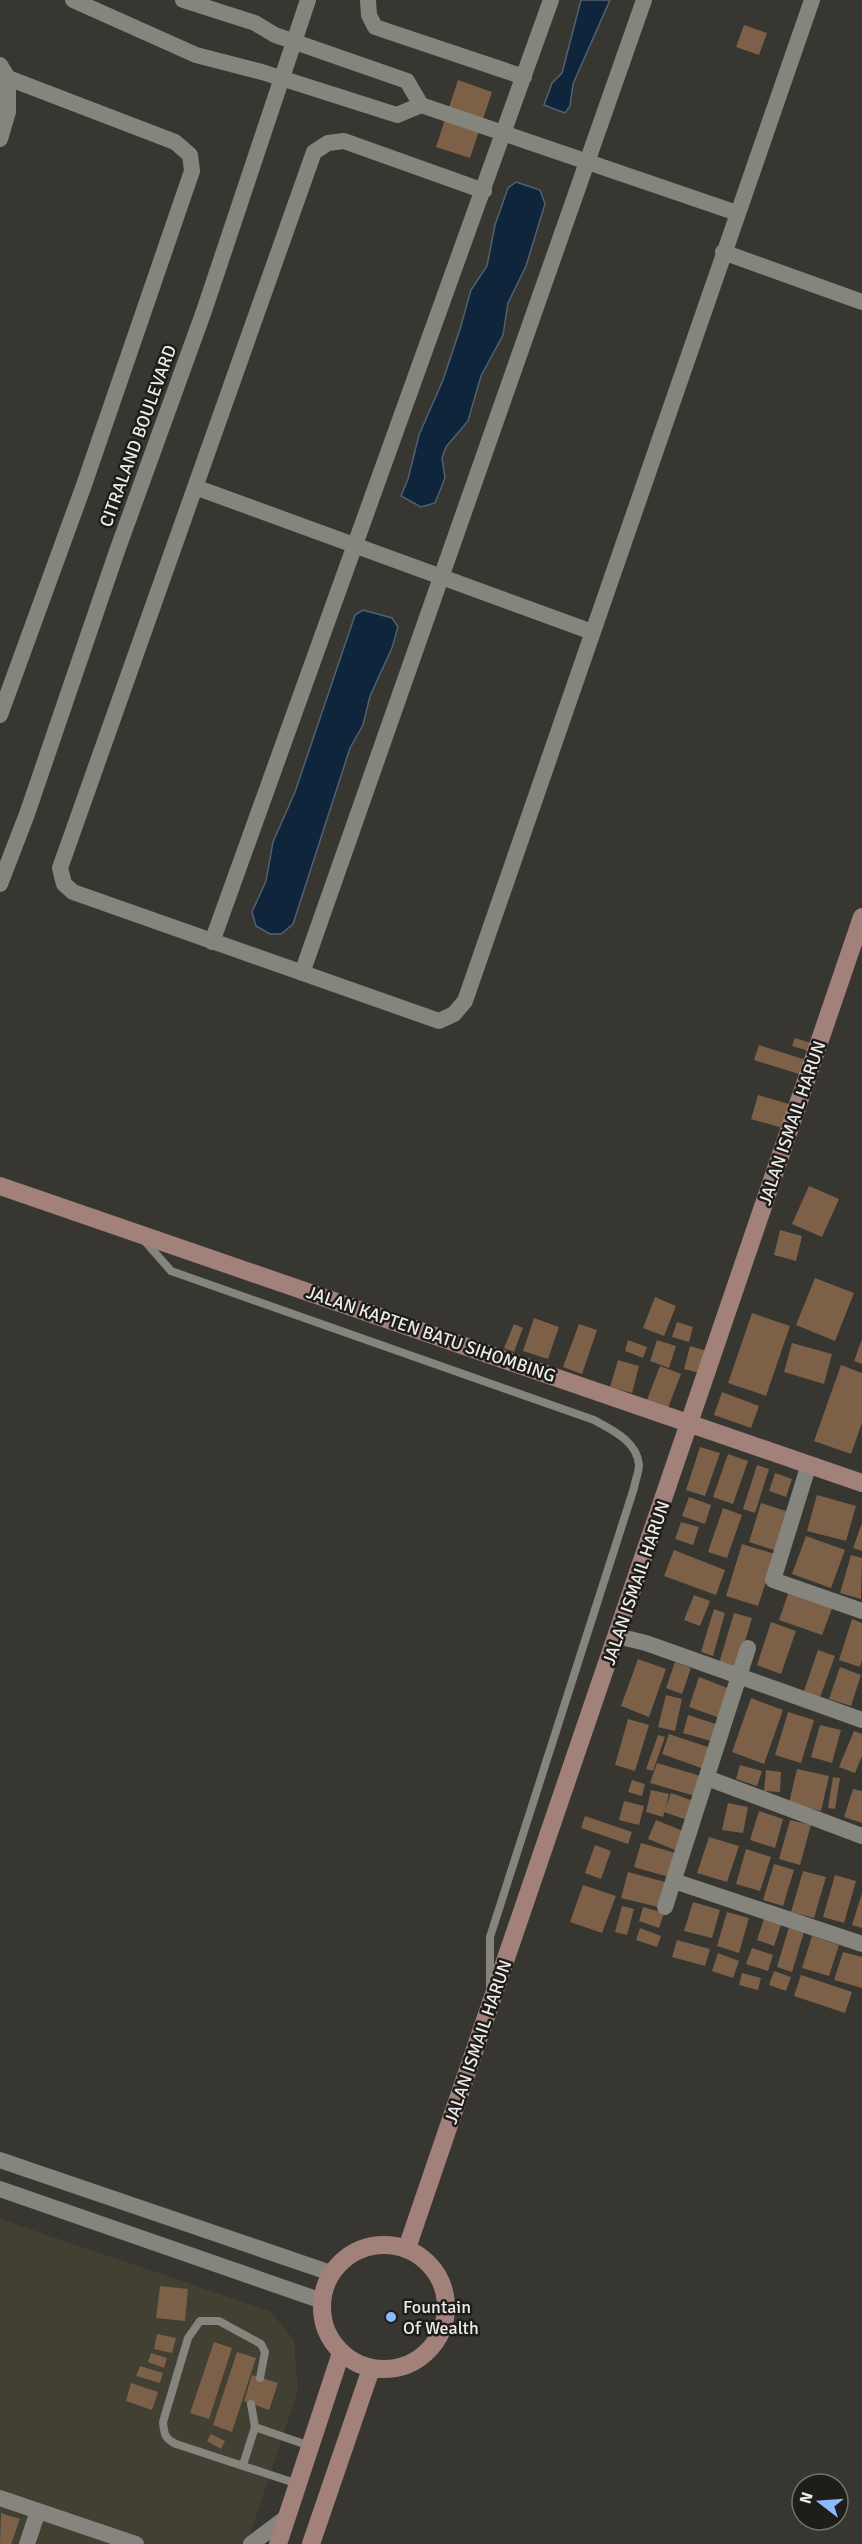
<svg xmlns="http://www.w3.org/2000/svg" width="862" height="2544" font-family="Signika,sans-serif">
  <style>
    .built { fill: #423f33 }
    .water { fill: #0f253c; stroke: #526170; stroke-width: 1.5 }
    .building { fill: #7c6048 }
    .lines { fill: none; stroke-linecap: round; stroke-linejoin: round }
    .lane { stroke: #85847d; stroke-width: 8 }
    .street { stroke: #85847d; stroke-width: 16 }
    .secondary { stroke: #a1817a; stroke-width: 18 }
    .poi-dot { fill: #8abafc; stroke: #1e1d1a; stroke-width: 2 }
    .labels { text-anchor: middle; stroke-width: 5; stroke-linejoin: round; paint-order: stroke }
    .street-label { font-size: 18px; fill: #edece9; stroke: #1e1d1a }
    .poi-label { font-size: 18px; fill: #edece9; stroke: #1e1d1a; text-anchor: start }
  </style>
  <rect width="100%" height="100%" fill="#373630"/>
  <path class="built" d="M0,2219L270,2311L294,2340L298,2390L247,2544H0Z"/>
  <path class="water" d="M581,0H610L573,84L570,106L565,113L544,105L552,83L562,73Z
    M516,182L540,190L545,204L526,266L508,303L503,335L481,376L468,421L446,447L442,458L445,478L435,503L421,507L401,496L408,479L419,435L443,380L460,329L471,290L487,266L495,225L508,188Z
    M363,610L392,618L398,627L392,648L370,696L363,725L350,748L293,924L281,934H270L256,926L252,912L266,881L273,842L295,792L355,615Z"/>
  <path class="building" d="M744,25L767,33L759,55L736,47Z
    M458,80L492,92L470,158L436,147Z
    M795,1038L811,1043L809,1051L792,1046Z
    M759,1045L806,1060L802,1075L754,1060Z
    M758,1095L789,1104L783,1128L751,1119Z
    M809,1186L839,1199L822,1237L792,1224Z
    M780,1230L802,1236L796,1261L774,1255Z
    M815,1278L854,1293L835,1341L796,1325Z
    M655,1297L676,1306L664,1336L643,1328Z
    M752,1313L790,1326L766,1396L728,1383Z
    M534,1318L559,1327L548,1359L523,1351Z
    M677,1322L693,1327L689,1342L672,1337Z
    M514,1324L523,1328L514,1352L504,1348Z
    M579,1324L597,1330L582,1374L563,1367Z
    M862,1339V1364L854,1361Z
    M628,1340L647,1347L643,1358L625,1351Z
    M657,1340L676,1346L669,1368L650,1361Z
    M792,1343L832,1354L824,1384L784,1372Z
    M690,1346L710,1352L703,1374L684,1369Z
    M618,1360L639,1366L632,1393L610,1387Z
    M841,1365L862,1373V1423L851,1454L814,1441Z
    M660,1366L681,1374L668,1408L647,1400Z
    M722,1392L759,1406L751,1428L714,1415Z
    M700,1447L720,1453L705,1496L686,1490Z
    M728,1454L748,1461L733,1504L713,1497Z
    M757,1465L769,1469L755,1513L743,1509Z
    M775,1473L792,1479L786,1497L769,1491Z
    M817,1495L856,1506L846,1541L807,1531Z
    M689,1497L711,1505L705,1524L682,1516Z
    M761,1503L789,1512L777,1551L749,1542Z
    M723,1508L742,1515L727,1558L708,1552Z
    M681,1522L699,1527L693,1545L675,1539Z
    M862,1523V1551L853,1548Z
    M806,1536L845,1550L831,1588L792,1574Z
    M742,1544L775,1554L758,1606L726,1596Z
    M674,1550L725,1570L716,1595L664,1576Z
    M851,1555L862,1558L861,1599L840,1593Z
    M789,1591L833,1606L822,1635L779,1620Z
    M694,1595L710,1601L700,1626L684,1620Z
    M714,1609L725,1613L713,1656L701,1652Z
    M734,1613L752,1618L737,1668L719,1663Z
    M852,1619L862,1623V1660L860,1667L839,1660Z
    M771,1622L796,1631L781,1674L757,1665Z
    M818,1650L835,1656L819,1700L803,1694Z
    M638,1659L666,1669L649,1717L621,1706Z
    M675,1662L691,1668L682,1694L666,1688Z
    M840,1667L861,1675L851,1706L829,1699Z
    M699,1677L730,1689L720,1718L689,1707Z
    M666,1695L682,1699L675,1731L658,1727Z
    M751,1698L783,1710L764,1764L732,1752Z
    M788,1712L814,1720L801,1763L775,1755Z
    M688,1715L716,1724L711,1741L683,1733Z
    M628,1719L649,1725L635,1771L615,1765Z
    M820,1725L841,1730L832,1763L811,1757Z
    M854,1731L862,1734V1756L855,1773L839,1767Z
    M669,1734L711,1748L704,1769L662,1754Z
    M658,1735L665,1737L653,1771L646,1769Z
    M657,1763L701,1776L695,1796L650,1783Z
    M740,1765L762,1771L757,1786L736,1779Z
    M797,1769L829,1776L821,1811L789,1803Z
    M766,1770L781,1772L780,1792L764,1791Z
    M833,1777L840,1778L835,1809L828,1808Z
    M632,1780L645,1784L642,1796L628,1792Z
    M853,1789L862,1791V1823L844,1817Z
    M651,1790L669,1794L663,1817L646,1812Z
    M671,1793L696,1802L690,1821L664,1812Z
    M624,1801L644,1806L639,1825L619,1820Z
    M728,1803L748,1807L743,1833L722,1830Z
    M759,1811L783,1819L775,1848L750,1840Z
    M585,1816L632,1832L628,1844L581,1828Z
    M656,1820L683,1831L675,1850L648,1839Z
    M790,1820L811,1825L800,1865L779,1859Z
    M709,1837L739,1846L727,1882L697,1873Z
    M641,1843L679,1854L672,1878L634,1867Z
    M595,1845L611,1851L601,1879L585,1873Z
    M746,1849L771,1857L760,1891L736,1884Z
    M774,1864L794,1870L783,1906L763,1900Z
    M803,1871L826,1877L814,1918L791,1912Z
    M628,1872L665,1882L658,1907L621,1898Z
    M835,1875L856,1881L844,1923L823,1917Z
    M583,1885L616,1896L602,1933L570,1922Z
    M862,1893V1928L852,1925Z
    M693,1902L720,1910L712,1938L684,1931Z
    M622,1906L634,1909L627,1935L615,1932Z
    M643,1907L664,1913L659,1928L639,1921Z
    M727,1912L749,1918L739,1953L717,1946Z
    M765,1916L782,1922L774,1946L757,1940Z
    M789,1927L804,1932L792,1972L777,1967Z
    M640,1928L661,1936L657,1947L636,1940Z
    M812,1936L839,1945L829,1976L802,1968Z
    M677,1940L710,1949L705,1966L672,1957Z
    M752,1948L773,1955L768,1971L746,1964Z
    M843,1952L862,1957V1988L834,1980Z
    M718,1953L739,1961L733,1978L712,1971Z
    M774,1971L791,1977L786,1991L769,1985Z
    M742,1973L761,1978L758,1990L739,1985Z
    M801,1975L852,1992L845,2013L794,1996Z
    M160,2286L188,2289L185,2321L156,2318Z
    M157,2334L176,2338L172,2353L154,2349Z
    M214,2342L232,2348L209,2419L190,2413Z
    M237,2352L256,2358L232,2432L213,2425Z
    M151,2353L167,2358L164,2368L148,2362Z
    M140,2366L163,2373L160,2383L136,2376Z
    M252,2375L278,2383L269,2410L244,2401Z
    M131,2383L158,2392L152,2410L126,2401Z
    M211,2434L225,2441L221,2449L207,2441Z
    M1,2513L20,2519L11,2544H0Z"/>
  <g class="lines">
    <path class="lane" d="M143,1239L171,1271L594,1420C612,1430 637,1441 639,1465C639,1472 635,1481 634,1488L490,1937V1988
      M260,2378L265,2352L261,2344L219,2321H200L188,2338L163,2422C164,2434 165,2439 176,2444L298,2484
      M251,2404L255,2427L310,2446
      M243,2465L255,2427"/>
    <path class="street" d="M73,0L196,55L262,72L397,115L421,105
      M183,0L255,23L275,35L407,81L421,105L737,213
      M368,0L369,15L375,27L524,77
      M0,65L8,78L175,142L190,155L192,171L84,485L0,715
      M0,139L8,112V78
      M484,191L344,141L328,143L314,152L60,868L64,884L73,892L439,1021L454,1014L465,1001L812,0
      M723,252L862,302
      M195,487L592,632
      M0,884L27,814L117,551L204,311L308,0
      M212,942L551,0
      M302,973L644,0
      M809,1464L773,1580L862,1611
      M617,1636L646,1643L862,1720
      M707,1778L862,1836
      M674,1881L862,1944
      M665,1907L748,1648
      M0,2160L331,2273
      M0,2189L322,2301
      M0,2498L136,2544
      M27,2544L38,2511
      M251,2544L287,2517"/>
    <path class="secondary" d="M0,1186L862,1483
      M322 2307a62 62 0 1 1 124 0a62 62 0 1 1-124 0Z
      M407,2248L862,917
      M278,2544L341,2353
      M311,2544L371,2369"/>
  </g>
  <circle class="poi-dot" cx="391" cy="2317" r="6"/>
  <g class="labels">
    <g class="street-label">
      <text transform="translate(138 436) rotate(-70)" y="6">CITRALAND BOULEVARD</text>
      <text transform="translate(792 1123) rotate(-71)" y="6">JALAN ISMAIL HARUN</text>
      <text transform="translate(431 1334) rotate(19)" y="6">JALAN KAPTEN BATU SIHOMBING</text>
      <text transform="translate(636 1583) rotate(-71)" y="6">JALAN ISMAIL HARUN</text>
      <text transform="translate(478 2042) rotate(-71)" y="6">JALAN ISMAIL HARUN</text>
    </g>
    <g class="poi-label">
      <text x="403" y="2313">Fountain<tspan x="403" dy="21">Of Wealth</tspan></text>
    </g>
  </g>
  <g transform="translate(820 2502) rotate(287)"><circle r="28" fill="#1e1d1a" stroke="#71706d" stroke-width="1.5"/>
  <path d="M0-4.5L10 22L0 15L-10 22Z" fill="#8abafc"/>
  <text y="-9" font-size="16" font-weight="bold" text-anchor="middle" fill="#edece9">N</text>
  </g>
</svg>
